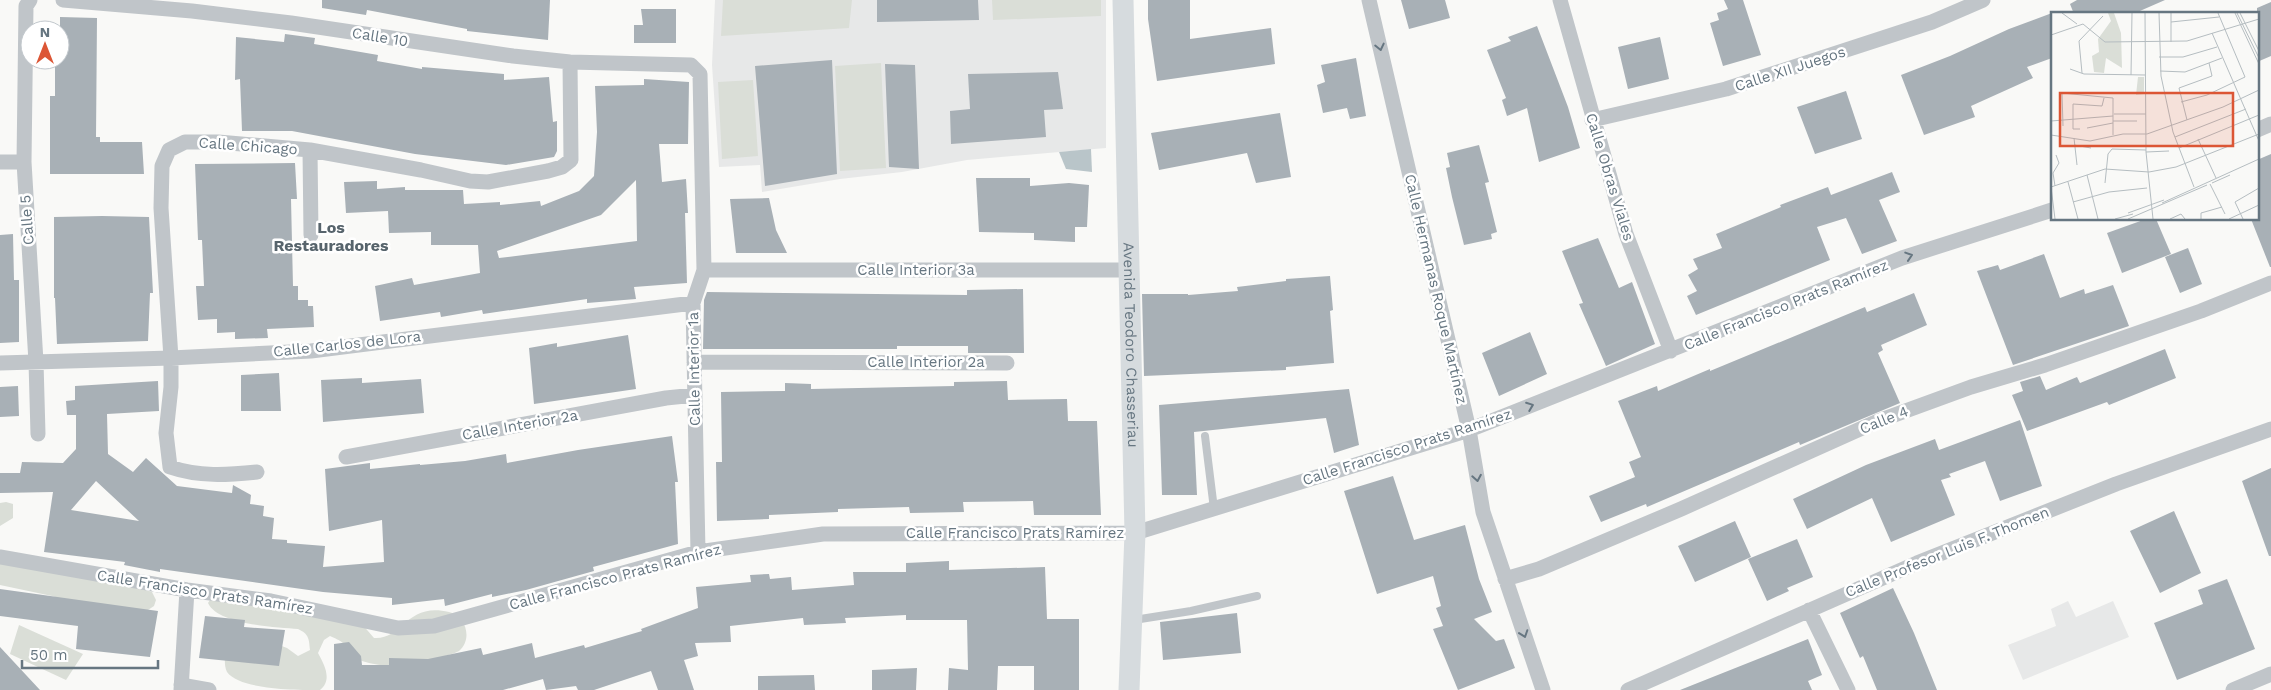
<svg xmlns="http://www.w3.org/2000/svg" width="2271" height="690" font-family="'Work Sans',sans-serif">
  <style>
    .built { fill: #e7e8e8 }
    .green { fill: #daded7 }
    .water { fill: #b9c5c9 }
    .building { fill: #a8b0b6; fill-rule: evenodd }
    .lines { fill: none; stroke-linecap: round; stroke-linejoin: round }
    .lane { stroke: #c0c5c9; stroke-width: 8 }
    .street { stroke: #c0c5c9; stroke-width: 15 }
    .secondary { stroke: #d6dbde; stroke-width: 21 }
    .oneway { stroke: #667681 }
    .labels { text-anchor: middle; stroke-width: 5; stroke-linejoin: round; paint-order: stroke }
    .street-label { font-size: 15px; fill: #667681; stroke: #fff }
    .neighbourhood-label { font-size: 16px; font-weight: bold; fill: #57646c; stroke: #fff }
    .inset-road { fill: none; stroke: #b5bdc1; stroke-width: 1 }
    .view { fill: #dc5635; fill-opacity: 0.15; stroke: #dc5635; stroke-width: 2.5 }
    .inset-edge { fill: none; stroke: #667681; stroke-width: 2.5 }
  </style>
  <rect width="100%" height="100%" fill="#f9f9f7"/>
  <path class="built" d="M715,0H1106V148L967,160L902,172L840,179L762,192L760,165L719,167L712,65Z
    M2068,601L2076,617L2113,601L2129,637L2023,680L2008,645L2056,626L2051,609Z"/>
  <path class="green" d="M723,0H852L849,28L721,36Z
    M992,0H1101V16L993,20Z
    M881,63L886,168L840,171L835,66Z
    M753,80L758,156L722,159L718,82Z
    M6,502L13,504V518L0,526V503Z
    M0,560L137,587L152,592L156,600L154,606L142,614L90,608L52,596L0,585Z
    M212,597L355,616L374,638C403,640 406,602 449,612C466,616 473,639 459,651C456,653 451,654 448,655C421,666 390,670 362,661C353,658 350,649 343,643C340,640 334,638 330,636L324,640L318,653C324,664 333,680 320,690C297,690 240,690 227,672C224,666 225,659 225,653L266,640L287,648L298,656L310,650C309,639 309,634 298,629C276,627 218,625 208,603Z
    M19,625L83,654L66,680L10,654Z"/>
  <path class="water" d="M1091,149L1092,172L1066,169L1059,152Z"/>
  <path class="building" d="M322,0H550L548,40L467,31V29L367,10L366,15L322,8Z
    M877,0H978L979,20L877,22Z
    M1148,0H1190V39L1271,28L1275,64L1157,81L1148,19Z
    M1401,0H1445L1450,18L1409,29Z
    M1724,0H1743L1761,55L1723,66L1710,23L1719,20L1717,13L1728,9Z
    M2077,0H2165L2133,14H2074L2070,4Z
    M2271,2V56L2257,62V8Z
    M641,9H676V43H634V25H643Z
    M2052,13V58L2027,67L2033,78L1971,106L1975,117L1924,135L1901,75L1950,56L2009,29Z
    M60,17L97,18L96,137H100V142H142L144,174H50V96H55V60H60Z
    M1537,26L1568,107L1580,148L1539,162L1527,108L1507,116L1502,100L1506,98L1487,50L1511,41L1508,37Z
    M285,34L315,38L314,44L378,55L377,61L422,69V67L504,74V80L549,77L553,122L557,121V151L554,157L506,165L415,154L292,131H242L240,79L235,80L236,37L284,42Z
    M1660,37L1669,79L1628,89L1618,47Z
    M1356,58L1366,116L1350,119L1347,108L1323,113L1317,85L1325,82L1321,65Z
    M832,60L837,174L765,186L755,66Z
    M885,64L915,65L919,169L889,167Z
    M1058,72L1063,109L1044,110L1046,137L951,144L950,111L970,109L968,74Z
    M644,79L689,82L688,144H659L662,182L686,179L688,213H685L687,283L634,287L636,299L587,303V299L483,314L482,310L441,317L440,312L380,321L375,286L412,278L414,285L480,273L478,245H431V232L389,233L388,211L346,213L344,182L377,181V189L405,187V190H463L464,204L500,202V205L540,201L541,206L579,191L594,176L597,132L595,86L644,85ZM636,180L637,241L499,258L497,251L601,215Z
    M1846,91L1862,139L1815,154L1797,107Z
    M1280,113L1291,177L1256,183L1247,153L1159,170L1151,133Z
    M1479,145L1489,182L1485,183L1497,232L1491,234L1492,239L1464,245L1452,197L1446,168L1450,167L1447,153Z
    M2271,154V267H2270L2251,219H2257V160Z
    M295,163L297,199H291L293,286H298V300H308V306H313L314,327L267,329L268,338L235,339V332L217,333V319L198,320L196,286H204L202,240H198L195,164Z
    M1892,172L1900,192L1879,200L1897,241L1862,254L1846,218L1817,227L1830,260L1696,315L1687,296L1697,291L1688,275L1698,269L1693,259L1722,248L1716,234L1781,207L1780,205L1828,187L1831,195Z
    M976,178H1030V186L1069,183L1089,185L1087,227H1075V242L1034,240V233L979,232Z
    M769,198L776,230L787,253H736L730,199Z
    M102,216L149,217L153,293H150L148,341L57,344L55,298H54V217Z
    M2146,219H2156L2171,254L2122,273L2107,233Z
    M13,234L14,280H19V342L0,343V235Z
    M1598,238L1619,288L1632,282L1655,344L1606,366L1579,304L1583,303L1562,251Z
    M2188,248L2202,284L2180,293L2165,257Z
    M2044,254L2060,298L2084,289L2085,294L2113,285L2129,326L2013,365L1977,271L1998,265L2000,270Z
    M1330,276L1333,310L1330,311L1334,363L1286,367V370L1144,376L1142,294H1188V295L1238,291L1237,287L1286,281V279Z
    M1023,289L1024,353H968V346H897V349H703L704,300L707,292L967,295V290Z
    M1914,293L1927,325L1881,345L1883,350L1878,353L1900,403L1800,445L1799,442L1647,507L1646,504L1601,522L1589,496L1635,477L1629,462L1641,457L1618,401L1657,386L1658,391L1710,369V371L1865,307L1867,312Z
    M1530,332L1547,374L1499,396L1482,353Z
    M628,335L636,389L534,404L529,348L557,343V347Z
    M2165,349L2176,378L2109,405L2107,402L2027,431L2012,395L2023,391L2020,382L2040,376L2046,390L2077,377L2080,383Z
    M279,373L281,411H241V375Z
    M362,378V383L421,379L424,413L323,422L321,380Z
    M158,381L159,411L107,414L108,454L133,472L146,458L177,486L232,493L233,485L251,495L250,504L264,506L263,516L274,518L272,539L287,540V543L325,546L323,567L384,562L382,520L329,531L325,469L370,463V469L420,464V465L465,461L506,454L507,463L578,450L672,436L678,482H675L678,544L593,567L594,571L526,590L492,597V594L445,606L444,599L392,605V598L323,592L160,569V572L124,565L125,562L44,552L53,492L0,493V473H20L22,462L63,463L76,449V415H67L66,401L75,400V386ZM96,481L139,521L71,510Z
    M1007,381L1008,400L1067,399L1068,421H1097L1101,515H1034L1033,501L963,502L964,512L910,513L909,507L838,509V512L769,515V519L717,521L716,462H722L721,392L785,391V383L811,384V389L954,386V382Z
    M18,386L19,416L0,417V387Z
    M1349,389L1359,445L1334,453L1326,418L1194,432L1197,495H1162L1159,405Z
    M2020,420L2042,486L2000,501L1985,461L1949,474L1951,477L1941,480L1955,515L1891,542L1872,498L1807,529L1793,499L1866,465L1935,439L1939,450Z
    M2271,468V556H2269L2242,481Z
    M1393,476L1414,540L1465,525L1479,579L1492,612L1474,619L1496,641L1504,639L1515,668L1458,690L1433,629L1443,626L1436,608L1441,606L1433,576L1377,594L1344,491Z
    M2174,511L2201,573L2160,593L2130,531Z
    M1735,521L1751,557L1695,582L1678,546Z
    M1797,539L1813,577L1787,588L1789,591L1767,601L1748,559Z
    M949,561V570L1045,567L1047,619H1079V690H1034V666H998L997,690H948L949,668L968,670L967,620H906V615L845,618L846,623L804,625L803,618L730,626L731,642L695,643L698,656L684,660L694,690H658L651,671L594,690H578L576,686L546,690L543,679L503,690H334V644L349,642L361,656L362,665H389V658L428,659L481,648L483,655L532,643L535,658L584,645L585,648L642,631L641,629L698,608L696,587L751,582L750,575L769,574L770,579L791,577L792,590L854,585L853,572H906V563Z
    M2227,579L2255,649L2177,680L2154,623L2203,604L2198,590Z
    M1893,588L1914,633L1937,690H1877L1863,656L1860,658L1840,613Z
    M0,589L158,611L150,657L76,649L78,626L0,616Z
    M1237,613L1241,653L1163,660L1160,622Z
    M205,616L245,620L244,627L285,630L279,666L199,658Z
    M1808,639L1822,675L1808,681L1812,690H1680Z
    M0,647L40,690H0Z
    M917,668L916,690H872V670Z
    M814,675L815,690H758V676Z"/>
  <g class="lines">
    <path class="lane" d="M1205,436L1214,509
      M1134,620L1191,611L1257,596"/>
    <path class="street" d="M30,0L26,6L24,162L36,362L38,434
      M63,0L192,11L291,23L513,56L570,62L691,65L700,74L704,270L693,303L698,552
      M1369,0L1469,430L1483,512L1543,690
      M1560,0L1626,234L1671,351
      M1592,120L1726,89L1932,22L1983,0
      M2257,130L2271,124
      M310,150L311,235
      M0,162H24
      M704,270H1128
      M694,362L1007,363
      M0,363L171,358L311,351L693,303
      M346,457L666,398L695,395
      M257,472C227,475 199,477 170,467L166,433L171,387V358L161,208L162,166L169,150L185,142H218L310,150L421,170L470,181L488,182L548,171L562,167L571,160L570,62
      M0,557L187,590L271,601L398,628L434,626L698,552L823,534L1135,533L1469,430L1902,258L2052,210
      M1505,579L1539,569L1681,509L1878,421L1971,387L2045,365L2201,311L2271,283
      M1809,610L1848,690
      M181,685L209,690
      M181,690L187,590
      M1628,690L1917,563L2116,484L2271,429
      M2233,690L2271,674"/>
    <path class="secondary" id="s1" d="M1123,0L1135,533L1129,690"/>
  </g>
  <defs><path id="oneway-chevron" d="M-2-3.5L2.5 0L-2 3.5" fill="none" stroke-width="1.6" stroke-linecap="round" stroke-linejoin="round" transform="scale(1.25)"/></defs>
  <g class="oneway">
    <use href="#oneway-chevron" transform="translate(1380 47) rotate(77)"/>
    <use href="#oneway-chevron" transform="translate(1909 256) rotate(-18)"/>
    <use href="#oneway-chevron" transform="translate(1530 406) rotate(-21)"/>
    <use href="#oneway-chevron" transform="translate(1477 478) rotate(80)"/>
    <use href="#oneway-chevron" transform="translate(1524 634) rotate(71)"/>
  </g>
  <g class="labels">
    <g class="street-label">
      <text transform="translate(380 37) rotate(9)" y="5">Calle 10</text>
      <text transform="translate(1790 69) rotate(-18)" y="5">Calle XII Juegos</text>
      <text transform="translate(248 146) rotate(4)" y="5">Calle Chicago</text>
      <text transform="translate(1610 177) rotate(73)" y="5">Calle Obras Viales</text>
      <text transform="translate(27 220) rotate(-94)" y="5">Calle 5</text>
      <text x="916" y="275">Calle Interior 3a</text>
      <text transform="translate(1436 289) rotate(77)" y="5">Calle Hermanas Roque Martínez</text>
      <text transform="translate(1786 305) rotate(-22)" y="5">Calle Francisco Prats Ramírez</text>
      <text transform="translate(347 344) rotate(-6)" y="5">Calle Carlos de Lora</text>
      <text dy="5" stroke="none"><textPath href="#s1" startOffset="345">Avenida Teodoro Chasseriau</textPath></text>
      <text x="926" y="367">Calle Interior 2a</text>
      <text transform="translate(694 369) rotate(-91)" y="5">Calle Interior 1a</text>
      <text transform="translate(1884 420) rotate(-22)" y="5">Calle 4</text>
      <text transform="translate(520 425) rotate(-10)" y="5">Calle Interior 2a</text>
      <text transform="translate(1407 447) rotate(-18)" y="5">Calle Francisco Prats Ramírez</text>
      <text x="1015" y="538">Calle Francisco Prats Ramírez</text>
      <text transform="translate(1947 552) rotate(-22)" y="5">Calle Profesor Luis F. Thomen</text>
      <text transform="translate(615 577) rotate(-15)" y="5">Calle Francisco Prats Ramírez</text>
      <text transform="translate(205 592) rotate(9)" y="5">Calle Francisco Prats Ramírez</text>
    </g>
    <g class="neighbourhood-label">
      <text x="331" y="233">Los<tspan x="331" dy="18">Restauradores</tspan></text>
    </g>
  </g>
  <g transform="translate(2051 12)">
    <rect width="208" height="208" fill="#f9f9f7"/>
    <path d="M57,1H63L70,21L71,56L55,46L53,61L43,60L41,44L48,40L47,27L60,9ZM87,65H93V82L85,83Z" fill="#daded7"/>
    <path class="inset-road" d="M11,1L26,12M94,1L95,140L102,207M108,1L110,64L122,120L143,175M120,1V30M184,1L208,52M186,1L208,46M189,1L208,39M120,10L168,5M161,21L208,129M0,23L32,12L54,30L136,29L208,7M108,45H132L166,35M19,57L33,62L94,63M109,59L134,60L171,46M31,61L28,29L52,4M80,63L81,1M130,90L156,83L194,65L167,1M63,102H95M136,108L128,76L161,64L158,51M0,109L62,104M62,109H86M12,114L11,81L62,86V123M36,116L62,111M29,117H22V92L51,94L53,86M0,123L39,129L72,122H96L172,95L208,78M124,125L195,97M23,126L26,153M147,127L165,166M23,133L40,136M128,136L208,103M95,140L118,139M57,142L61,137L95,138M36,163L47,207M17,170L27,207M54,171L57,142M161,171L179,163M159,172L174,202M4,174L2,161L8,151L5,143M0,175L54,157L98,160L125,155L208,122M0,175L4,207M22,190L58,180L96,176M111,191L208,147M77,201L113,188M64,207L82,202M77,207L156,173M119,207L130,202L134,207M150,207V201L171,195M178,207L208,193M192,207L184,190L208,176"/>
    <path class="view" d="M9,81H182V134H9Z"/>
    <rect width="208" height="208" class="inset-edge"/>
  </g>
  <g transform="translate(45 45)"><circle r="24" fill="#ffffff" stroke="#c2c8cd"/>
  <path d="M0-4L9 19L0 12L-9 19Z" fill="#dc5635"/>
  <text y="-8" font-size="14" font-weight="bold" text-anchor="middle" fill="#667681">N</text>
  </g>
  <path d="M22 660v8h136v-8" fill="none" stroke="#667681" stroke-width="2.5"/>
  <text x="30" y="660" font-size="15" fill="#667681" stroke="#ffffff" stroke-width="4" paint-order="stroke">50 m</text>
</svg>
